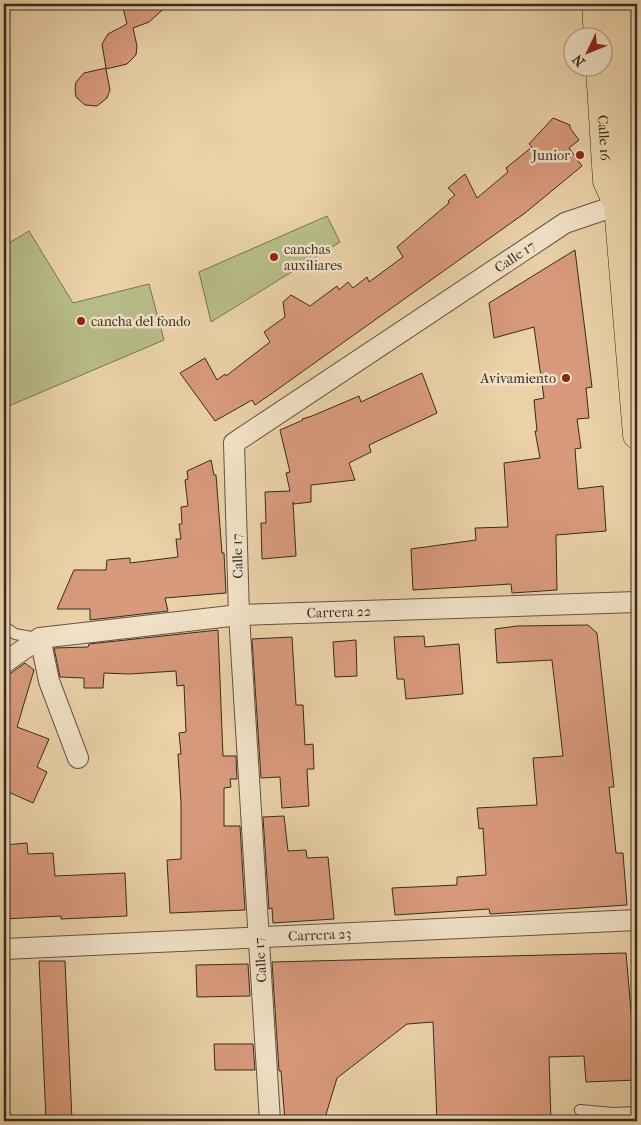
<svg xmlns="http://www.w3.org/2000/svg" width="641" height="1125" font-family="'IM FELL French Canon',serif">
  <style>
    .green { fill: #b7bc88; stroke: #777456 }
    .building { fill: #d89a7c; stroke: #372b23 }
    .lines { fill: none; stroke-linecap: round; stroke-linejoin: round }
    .service-casing { stroke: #645444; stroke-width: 12 }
    .minor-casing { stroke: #645444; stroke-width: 22 }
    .trunk-casing { stroke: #372b23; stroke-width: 29 }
    .service { stroke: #f1e1c6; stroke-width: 10 }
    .minor { stroke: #f1e1c6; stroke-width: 20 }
    .trunk { stroke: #ead1a8; stroke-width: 28 }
    .poi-dot { fill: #8f2418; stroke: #f1e1c6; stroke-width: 2 }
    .labels { text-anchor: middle; stroke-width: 5; stroke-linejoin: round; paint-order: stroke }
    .street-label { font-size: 14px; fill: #372b23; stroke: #f1e1c6 }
    .poi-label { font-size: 14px; fill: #372b23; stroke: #f1e1c6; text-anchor: end }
  </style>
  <rect width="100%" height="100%" fill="#ead1a8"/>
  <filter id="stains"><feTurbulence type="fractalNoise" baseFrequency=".004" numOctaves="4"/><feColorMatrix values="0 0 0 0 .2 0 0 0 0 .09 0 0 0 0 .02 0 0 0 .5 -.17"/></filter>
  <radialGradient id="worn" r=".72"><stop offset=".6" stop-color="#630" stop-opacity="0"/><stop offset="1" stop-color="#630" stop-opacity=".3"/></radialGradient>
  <path class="green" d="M327,216L340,242L211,322L199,272Z
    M29,231L73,303L149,284L164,340L4,408V246Z"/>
  <path class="building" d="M122,4H169L149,22L133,28L137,46L136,55L127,64L106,69L110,90L107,98L97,106L85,105L76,97L75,88L76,82L84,73L106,68L102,44L108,34L127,24Z
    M553,118L570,125V128L579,140L569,148L582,166L525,213L271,394L255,405L252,400L215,421L180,373L205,358L217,380L225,374L226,376L270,342L264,332L285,317L283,302L291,295L310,306L337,286L339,290L348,282L353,288L367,277L369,282L403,257L397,247L449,203L448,201L455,195L448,188L465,174L477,198L508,172L506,168L532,147L529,144Z
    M575,250L592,387L586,388L589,418L577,419L581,448L575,449L578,489L603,486L606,531L556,535L557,590L512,593L511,584L413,590L411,549L476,540L475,528L508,527L504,463L540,458L535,431H537L534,400L544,398L534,327L494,338L489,303Z
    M422,373L437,413L369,445L371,452L349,463L355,480L311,485V502L294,504L293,502L296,556L262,559L261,523H266L265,492L290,491L286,473L290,472L280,430L303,420L302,419L312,416L359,396L361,402Z
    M211,460L214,475H216L222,553H224L226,593L165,598L168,611L90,620V609H57L74,570H106L107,560L130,558V563L178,557L176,539H181L179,524H182L181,507L188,506L185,480L188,479L187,471Z
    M588,625L597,633L614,787H609L616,853H623L627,905L490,914L489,909L395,915L392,888L457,885V877L486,875L483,828L479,829L477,808L537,805L533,758L563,756L552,660L497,663L495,629L517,626Z
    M218,630L223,756H236L237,779H230L231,787L224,788V826H240L245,910L170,913L167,860L181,859V803L178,754H181L179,733L186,732L184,685L177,686L176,671L129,674L104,673L103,688H84V678L60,677L54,648L88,647L89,644Z
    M424,636L425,647L459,644L463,694L406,699L404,679H397L394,637Z
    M292,637L296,705H303L305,745L313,744L314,769H307L309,806L282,808L280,777L261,778L252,639Z
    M356,640L357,676L335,677L333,642Z
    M25,663L34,670L17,727L49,739L37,767L47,772L33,803L4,790V675L11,673Z
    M284,816L288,851L306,850L307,858L328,857L334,919L273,923L272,908L269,909L263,817Z
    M27,843L28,854L53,853L55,876L125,873L127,916L61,919V916L4,919V845Z
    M626,953L637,1080L586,1082L584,1056L549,1057L551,1121H437L433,1022L407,1024L337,1078L324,1121H285L281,1071H279L272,962Z
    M39,961H65L72,1121H46Z
    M248,964L250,996L197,997L196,965Z
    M214,1044H253L255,1070H215Z"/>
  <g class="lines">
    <defs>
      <path id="service" d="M4,626L15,634L37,638
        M580,1110L613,1113L637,1112"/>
      <g id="minor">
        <path d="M40,638L49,681L78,758"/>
        <path id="s1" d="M4,663L40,638L239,615L637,602"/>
        <path id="s2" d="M4,949L637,920"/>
        <path id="s3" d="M270,1121L239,615L234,443L565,223L618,205L637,200"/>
      </g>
      <g id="trunk">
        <path d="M596,4L598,38"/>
        <path id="s4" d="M600,68L607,181L618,205L637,435"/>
        <path d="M618,205L631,179L629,111L622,4"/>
      </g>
    </defs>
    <use href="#service" class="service-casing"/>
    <use href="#minor" class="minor-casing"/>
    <use href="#trunk" class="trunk-casing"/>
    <use href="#service" class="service"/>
    <use href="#minor" class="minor"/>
    <use href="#trunk" class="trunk"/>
  </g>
  <g class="poi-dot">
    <circle cx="580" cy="155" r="5"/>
    <circle cx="274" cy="257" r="5"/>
    <circle cx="81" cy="321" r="5"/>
    <circle cx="566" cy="378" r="5"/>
  </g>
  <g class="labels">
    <g class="street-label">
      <text dy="5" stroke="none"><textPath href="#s4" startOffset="70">Calle 16</textPath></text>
      <text dy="5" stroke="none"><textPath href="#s3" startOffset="1016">Calle 17</textPath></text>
      <text transform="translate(237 556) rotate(-92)" y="5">Calle 17</text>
      <text dy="5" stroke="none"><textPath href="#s1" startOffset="344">Carrera 22</textPath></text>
      <text dy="5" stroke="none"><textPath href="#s2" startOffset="316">Carrera 23</textPath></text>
      <text transform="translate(260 960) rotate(-94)" y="5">Calle 17</text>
    </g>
    <g class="poi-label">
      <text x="570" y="160">Junior</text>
      <text x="284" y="254" text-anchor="start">canchas<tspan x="284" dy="16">auxiliares</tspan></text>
      <text x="91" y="326" text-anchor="start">cancha del fondo</text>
      <text x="556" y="383">Avivamiento</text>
    </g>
  </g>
  <rect width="641" height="1125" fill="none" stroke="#ead1a8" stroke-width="20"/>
  <rect x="5" y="5" width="631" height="1115" fill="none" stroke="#372b23" stroke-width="2.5"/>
  <rect x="10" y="10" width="621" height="1105" fill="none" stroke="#372b23"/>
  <g transform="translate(588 52) rotate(227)"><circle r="24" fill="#f1e1c6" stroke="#a79885"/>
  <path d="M0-4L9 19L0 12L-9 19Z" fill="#8f2418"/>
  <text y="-8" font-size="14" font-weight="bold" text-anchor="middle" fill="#372b23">N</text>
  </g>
  <rect width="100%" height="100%" filter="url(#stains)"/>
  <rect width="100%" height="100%" fill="url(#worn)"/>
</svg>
